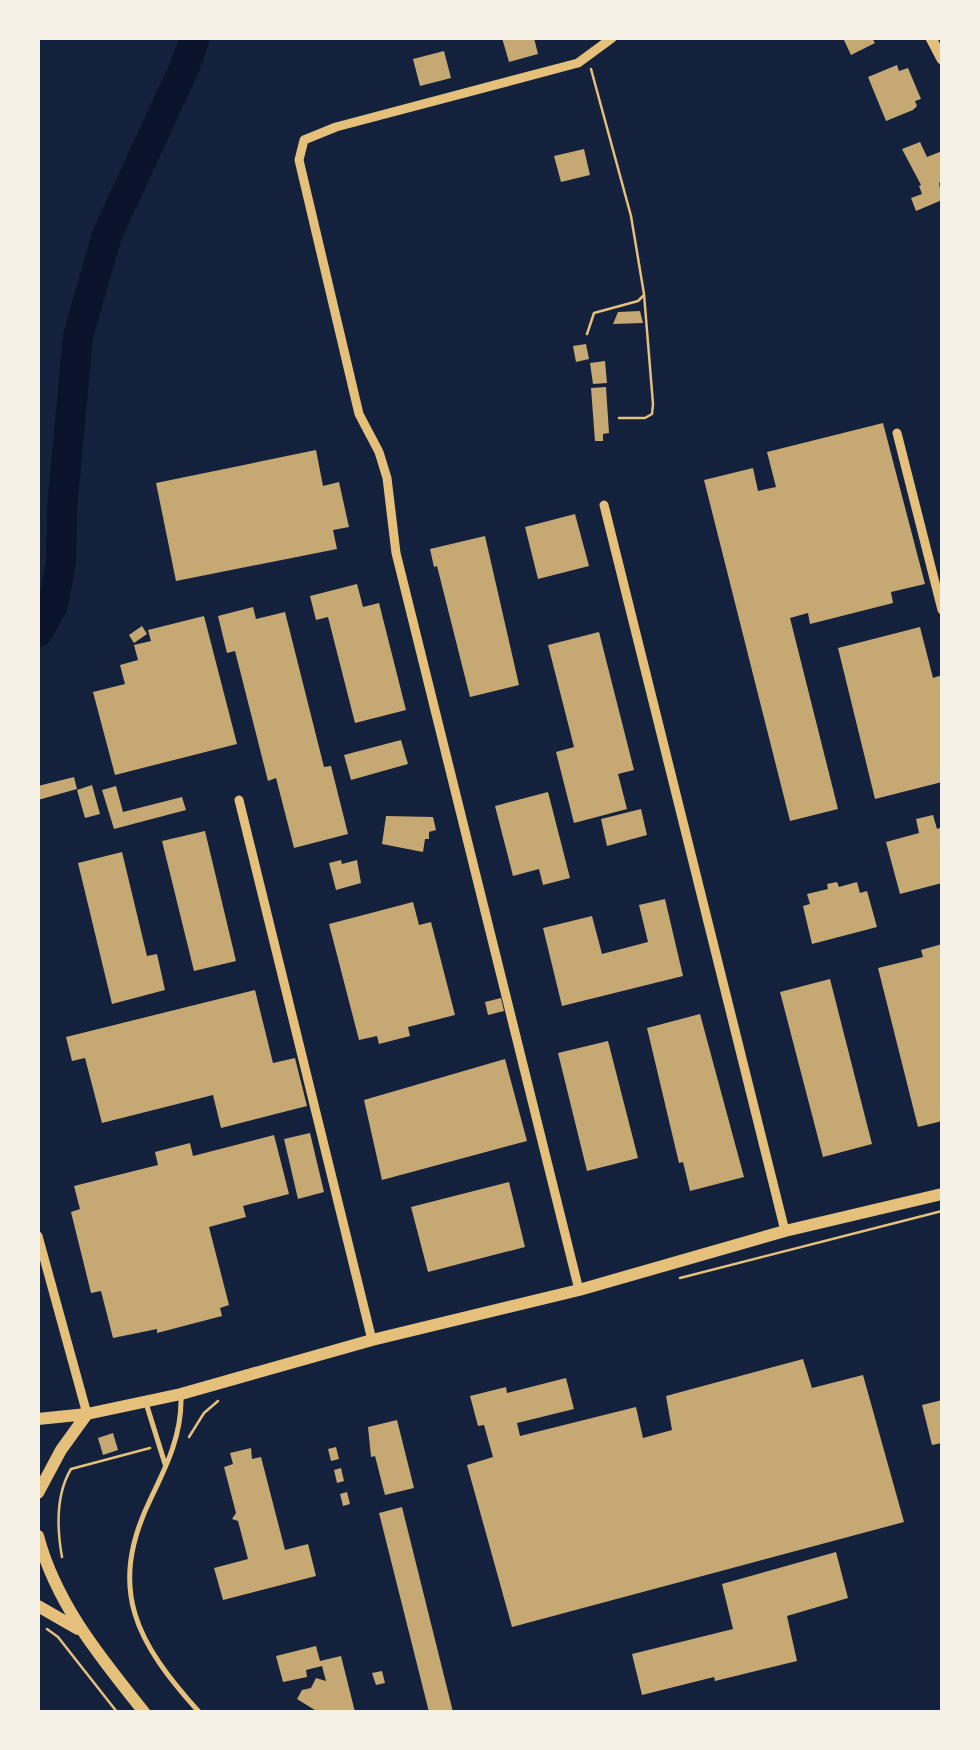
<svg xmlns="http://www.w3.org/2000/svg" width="980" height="1750" font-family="'Alegreya Sans',sans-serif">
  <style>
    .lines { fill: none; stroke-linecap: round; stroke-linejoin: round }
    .river { stroke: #0b132b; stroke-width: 30 }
    .building { fill: #c6a872 }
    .path { stroke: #e5c07b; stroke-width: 2.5 }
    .service { stroke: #e5c07b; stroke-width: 5 }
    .minor { stroke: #e5c07b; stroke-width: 9 }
    .tertiary { stroke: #e5c07b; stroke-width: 11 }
    .secondary { stroke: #e5c07b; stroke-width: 12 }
  </style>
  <rect width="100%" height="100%" fill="#14213d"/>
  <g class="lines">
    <path class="river" d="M38,632L53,605L61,562L62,509L78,336L107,235L185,66L195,38"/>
  </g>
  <path class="building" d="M502,38H534L538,54L509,62Z
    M843,38H872L875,43L851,55Z
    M444,51L451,78L420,86L413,59Z
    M897,65L899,71L908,68L921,99L915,101L917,106L913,110L886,121L868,77Z
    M920,142L927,157L942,151V181L939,183L942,200L916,211L911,198L922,194L919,186L921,185L902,149Z
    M584,149L590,175L561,182L554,156Z
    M640,311L643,323L613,324L618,312Z
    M586,344L589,359L576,362L573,346Z
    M605,361L607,383L593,384L590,363Z
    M606,387L609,433L603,434V441H595L591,388Z
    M883,423L925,584L891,592L893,603L810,624L808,613L790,618L838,809L790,821L704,480L753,468L758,491L776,487L767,452Z
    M316,450L323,486L339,482L349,527L333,530L337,549L176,581L156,483Z
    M575,514L589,566L538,579L525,527Z
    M485,536L519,685L470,697L437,566L434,567L430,549Z
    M357,584L363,607L379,603L406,710L355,723L328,617L316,620L310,596Z
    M253,607L256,619L285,612L324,767L331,766L348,834L294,848L276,778L268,781L235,651L227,653L218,616Z
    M204,616L237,744L115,775L93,692L125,684L120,665L138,660L134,645L151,641L148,630Z
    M142,626L147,634L134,643L129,635Z
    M920,627L933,678L942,675V782L875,799L838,648Z
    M599,632L634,770L618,774L627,809L574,823L556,752L574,747L548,645Z
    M401,740L408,764L351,780L344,755Z
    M74,777L77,789L38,800V786Z
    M92,785L100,814L85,818L77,790Z
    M116,786L123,812L182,797L186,810L114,829L102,790Z
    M548,792L570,878L543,885L539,869L513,876L495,806Z
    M641,809L647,835L607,846L601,819Z
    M933,815L937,829L942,827V883L900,894L886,842L919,833L916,819Z
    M386,816L433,817L436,830L429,832V839H425L423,852L382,844Z
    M205,831L236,961L194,971L162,841Z
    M122,852L147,956L157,954L165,990L112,1004L78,863Z
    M341,860L342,864L357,860L361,883L336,890L329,863Z
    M837,882L839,887L857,882L860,893L867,891L877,927L812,944L803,906L810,904L807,894L828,889L827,884Z
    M665,899L683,976L562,1006L543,928L592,916L602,954L648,942L639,905Z
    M413,902L419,925L431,922L455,1015L408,1027L410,1036L379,1044L377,1036L359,1040L329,924Z
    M942,944V1121L918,1127L878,968L923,957L921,950Z
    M830,979L872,1144L823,1157L780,992Z
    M255,990L273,1063L295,1058L307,1106L221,1128L213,1095L102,1123L85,1058L72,1061L66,1037Z
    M501,998L504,1011L488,1015L485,1002Z
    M700,1014L744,1177L690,1191L683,1162L679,1163L647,1028Z
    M608,1041L638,1158L587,1171L558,1053Z
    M505,1059L527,1141L382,1180L364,1100Z
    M310,1133L324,1192L298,1199L284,1139Z
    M274,1135L289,1194L243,1206L246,1217L209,1227L229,1305L220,1308L222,1316L157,1333V1329L113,1338L101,1291L91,1293L71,1212L80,1209L74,1186L158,1165L155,1152L190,1143L193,1156Z
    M509,1182L525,1247L428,1272L411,1207Z
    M803,1359L812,1388L863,1375L904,1522L512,1627L467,1465L493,1457L484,1425L478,1426L470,1396L506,1387L507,1393L566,1378L574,1409L517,1423L520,1436L636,1407L643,1438L672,1430L666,1396Z
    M942,1400V1443L932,1445L922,1405Z
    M397,1420L414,1488L385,1495L375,1456L371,1457L368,1427Z
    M113,1433L118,1450L103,1455L98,1438Z
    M336,1447L339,1459L331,1461L328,1449Z
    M251,1448L252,1459L261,1457L285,1550L308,1544L316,1576L223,1600L214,1568L248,1559L238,1521L232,1519L236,1513L224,1467L233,1464L230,1453Z
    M341,1468L344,1481L337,1483L334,1470Z
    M347,1492L350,1504L343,1506L340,1494Z
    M402,1507L453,1712H429L379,1513Z
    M836,1552L848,1598L787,1616L797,1661L715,1681L714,1677L642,1695L632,1654L733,1629L722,1584Z
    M316,1646L320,1661L341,1656L355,1712H318L297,1699L302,1690L311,1688L316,1678L326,1681L322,1666L306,1670L307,1677L283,1682L276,1656Z
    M382,1671L385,1683L376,1685L372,1673Z"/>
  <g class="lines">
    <path class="path" d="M591,69L631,216L644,294L653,404L652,414L645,418H619
      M587,334L594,313L638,301L643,296
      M680,1278L942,1211
      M189,1437L204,1413L218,1401
      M62,1557C57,1529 56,1494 71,1469L150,1448
      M47,1629L58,1637L117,1712"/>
    <path class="service" d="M181,1397C182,1434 167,1465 151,1498C106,1590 137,1643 199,1712
      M146,1403L165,1464"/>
    <path class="minor" d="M897,433L942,610
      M604,505L785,1231
      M239,800L372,1340
      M38,1236L87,1414
      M579,1290L396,553L387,478L379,452L359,414L299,160L304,140L336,127L578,63L612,38"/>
    <path class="tertiary" d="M931,38L942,59"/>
    <path class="secondary" d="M38,1419L87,1414L181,1394L372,1340L579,1290L785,1231L942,1194
      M38,1493L61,1450L87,1414
      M38,1536C56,1604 101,1658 144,1712
      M38,1606L78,1629"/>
  </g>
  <rect width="980" height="1750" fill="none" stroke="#f6f1e7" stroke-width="80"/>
</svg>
